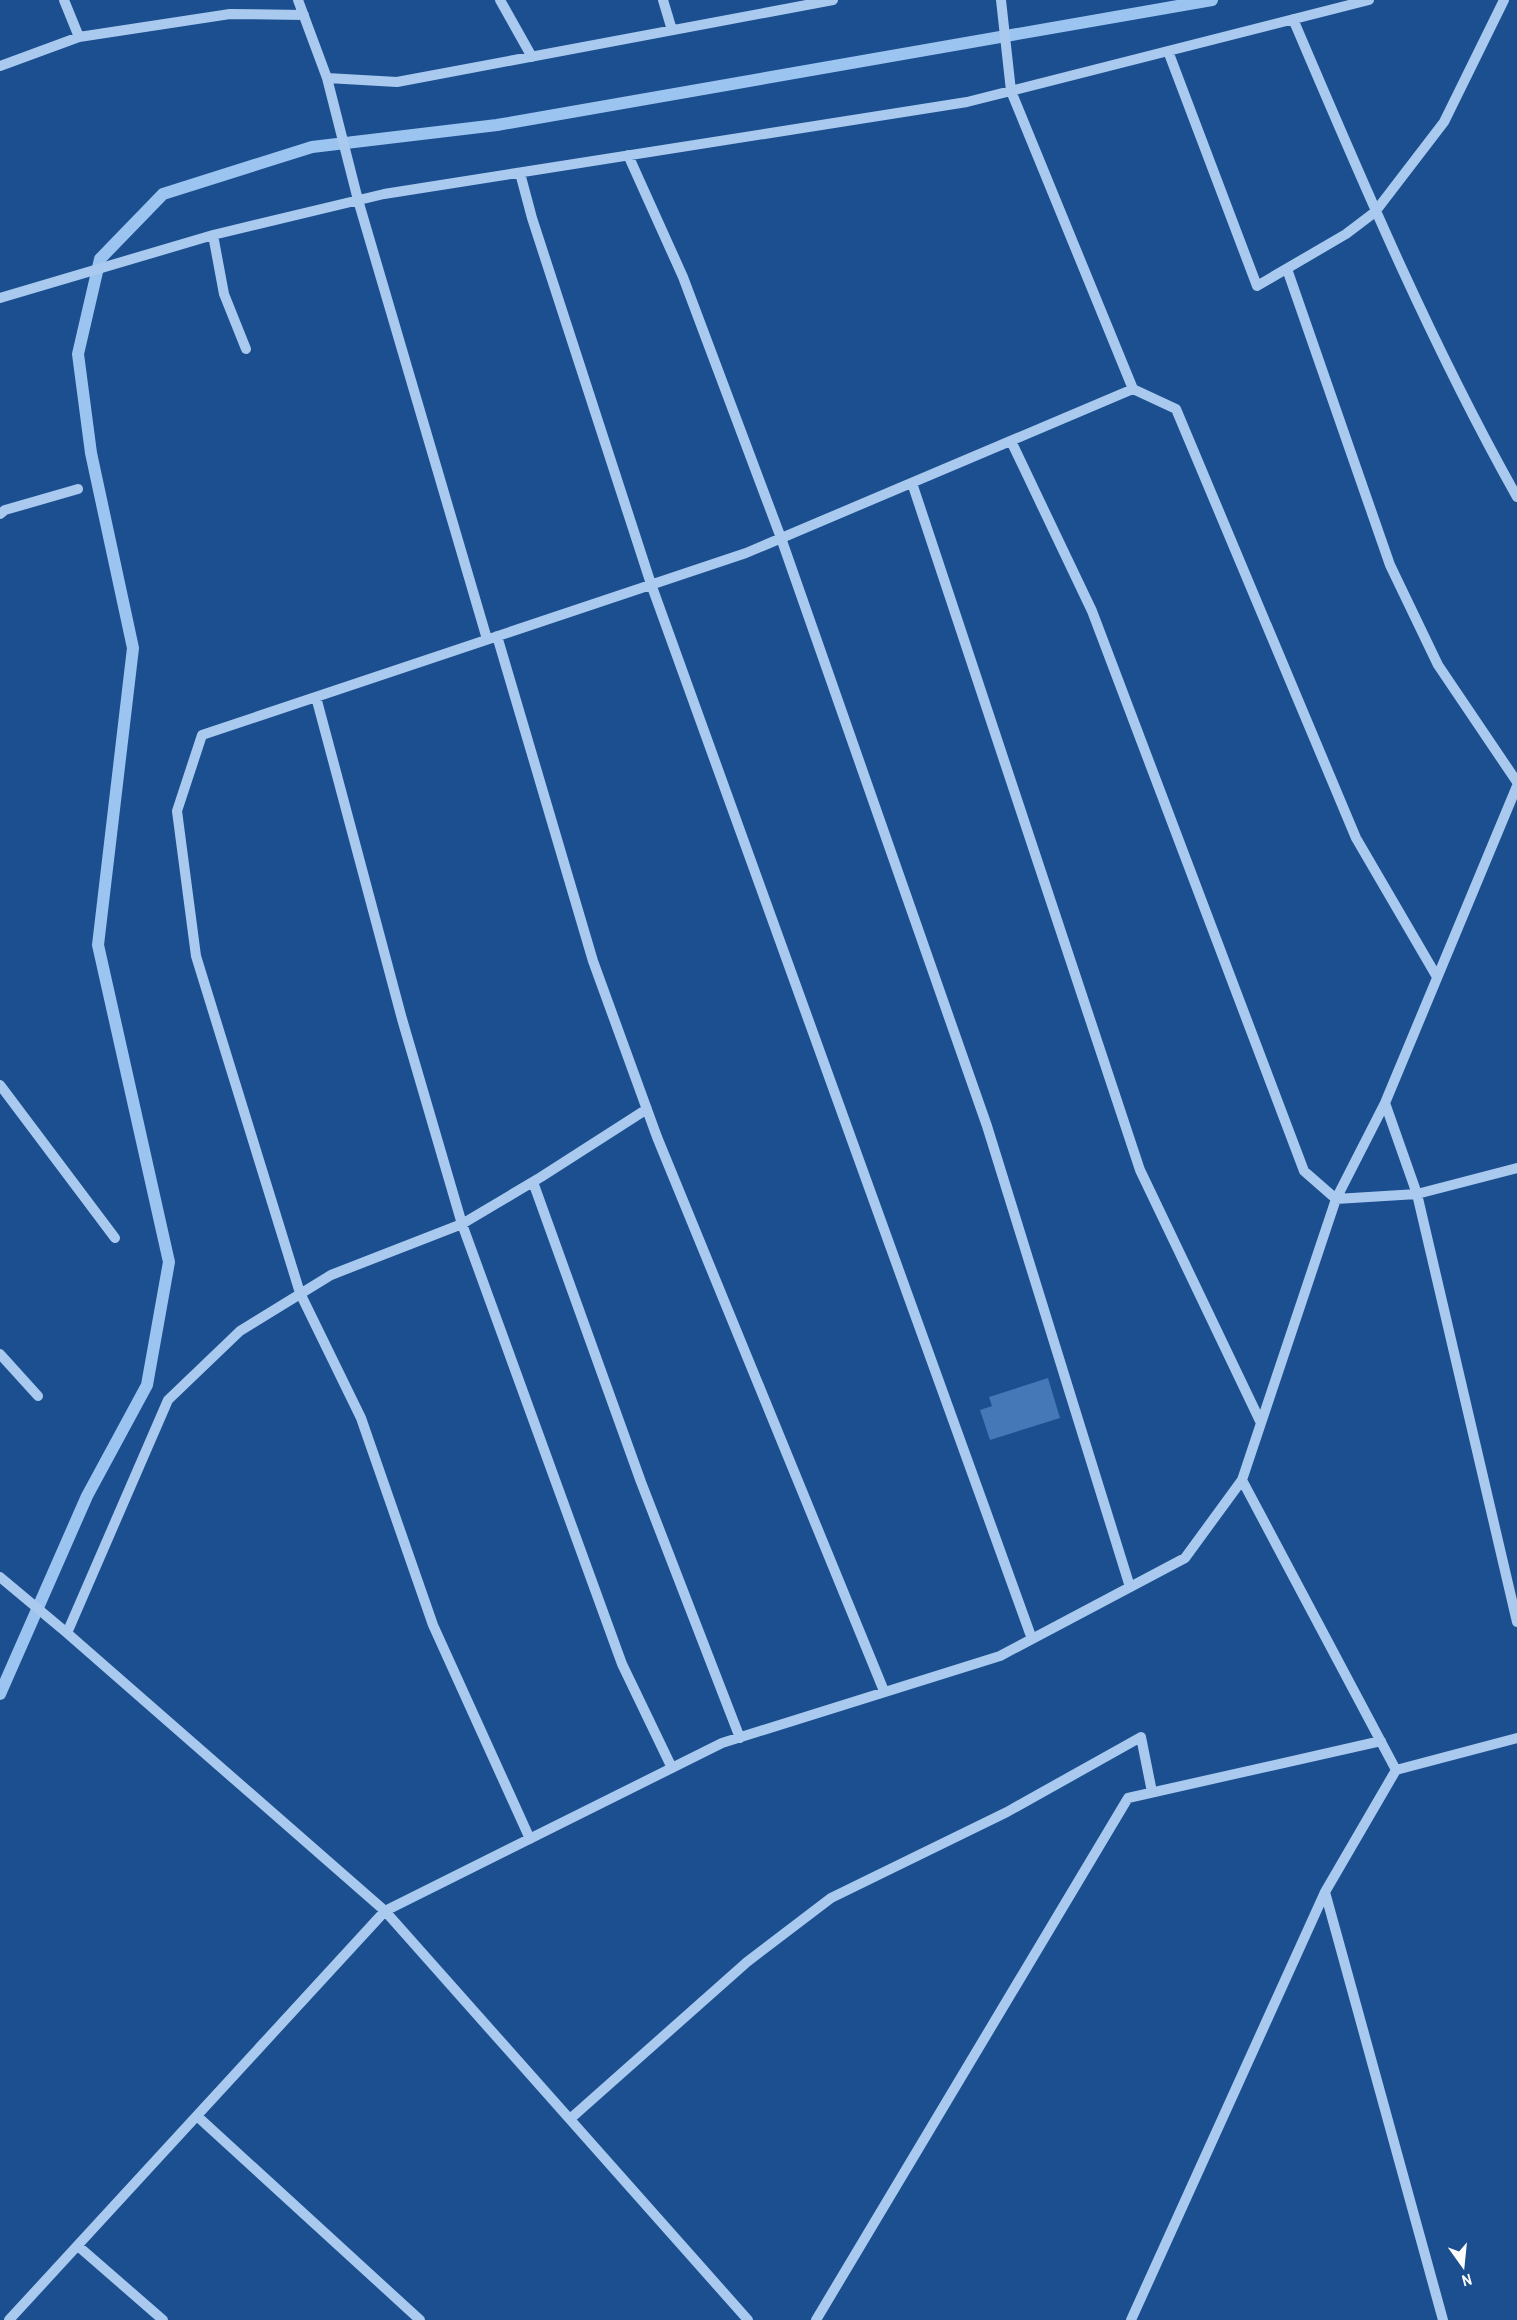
<svg xmlns="http://www.w3.org/2000/svg" width="1517" height="2320" font-family="'Archivo Narrow',sans-serif">
  <style>
    .lines { fill: none; stroke-linecap: round; stroke-linejoin: round }
    .stream { stroke: #9cc4f0; stroke-width: 12 }
    .building { fill: #4478b7 }
    .minor { stroke: #a9c9ee; stroke-width: 10 }
  </style>
  <rect width="100%" height="100%" fill="#1b4f8f"/>
  <g class="lines">
    <path class="stream" d="M0,1694L87,1496L147,1385L169,1262L98,945L133,648L91,453L78,354L100,259L163,194L312,147L497,125L1212,0"/>
  </g>
  <path class="building" d="M1048,1378L1060,1418L990,1440L980,1410L992,1406L989,1397Z"/>
  <g class="lines">
    <path class="minor" d="M64,0L79,37
      M298,0L327,78L397,82L833,0
      M500,0L532,57
      M663,0L672,30
      M1293,19C1362,181 1431,344 1517,497
      M1168,51L1257,286L1346,234L1375,212L1444,122L1504,0
      M0,66L79,37L230,14L304,15
      M327,78L358,200L487,639
      M628,155L683,277L781,538L987,1126L1130,1587
      M520,173L532,218L651,584L1032,1639
      M1287,269L1390,565L1438,665L1517,782
      M0,298L213,235
      M246,349L224,294L213,235L384,194L967,102L1369,0
      M1133,389L1176,409L1356,838L1437,977
      M1011,441L1092,611L1304,1171L1336,1199L1417,1194L1517,1168
      M912,483L1140,1170L1261,1423
      M0,514L5,510L78,489
      M497,636L593,961L657,1137L884,1691
      M316,697L402,1019L462,1224L541,1177L647,1109
      M0,1085L115,1238
      M1385,1103L1417,1194L1517,1622
      M533,1182L641,1482L740,1738
      M0,1354L38,1396
      M1242,1480L1396,1770L1325,1892L1443,2320
      M0,1577L67,1633L385,1911L722,1743L1000,1656L1185,1558L1242,1480L1336,1199L1385,1103L1517,786
      M67,1633L168,1400L240,1331L331,1275L462,1224L622,1664L672,1768
      M1396,1770L1517,1738
      M530,1839L433,1625L361,1418L300,1293L196,956L177,811L202,735L746,553L1133,389L1011,91L1001,0
      M197,2116L420,2320
      M570,2119L747,1962L831,1898L1007,1812L1141,1737L1152,1792
      M78,2246L163,2320
      M9,2320L385,1911L748,2320
      M816,2320L1128,1798L1381,1741
      M1131,2320L1325,1892"/>
  </g>
  <g transform="translate(1463 2266) rotate(165)" stroke="#1b4f8f" stroke-width="4.5" paint-order="stroke">
  <path d="M0-4.5L10 22L0 15L-10 22Z" fill="#ffffff"/>
  <text y="-9" font-size="16" font-weight="bold" text-anchor="middle" fill="#ffffff">N</text>
  </g>
</svg>
